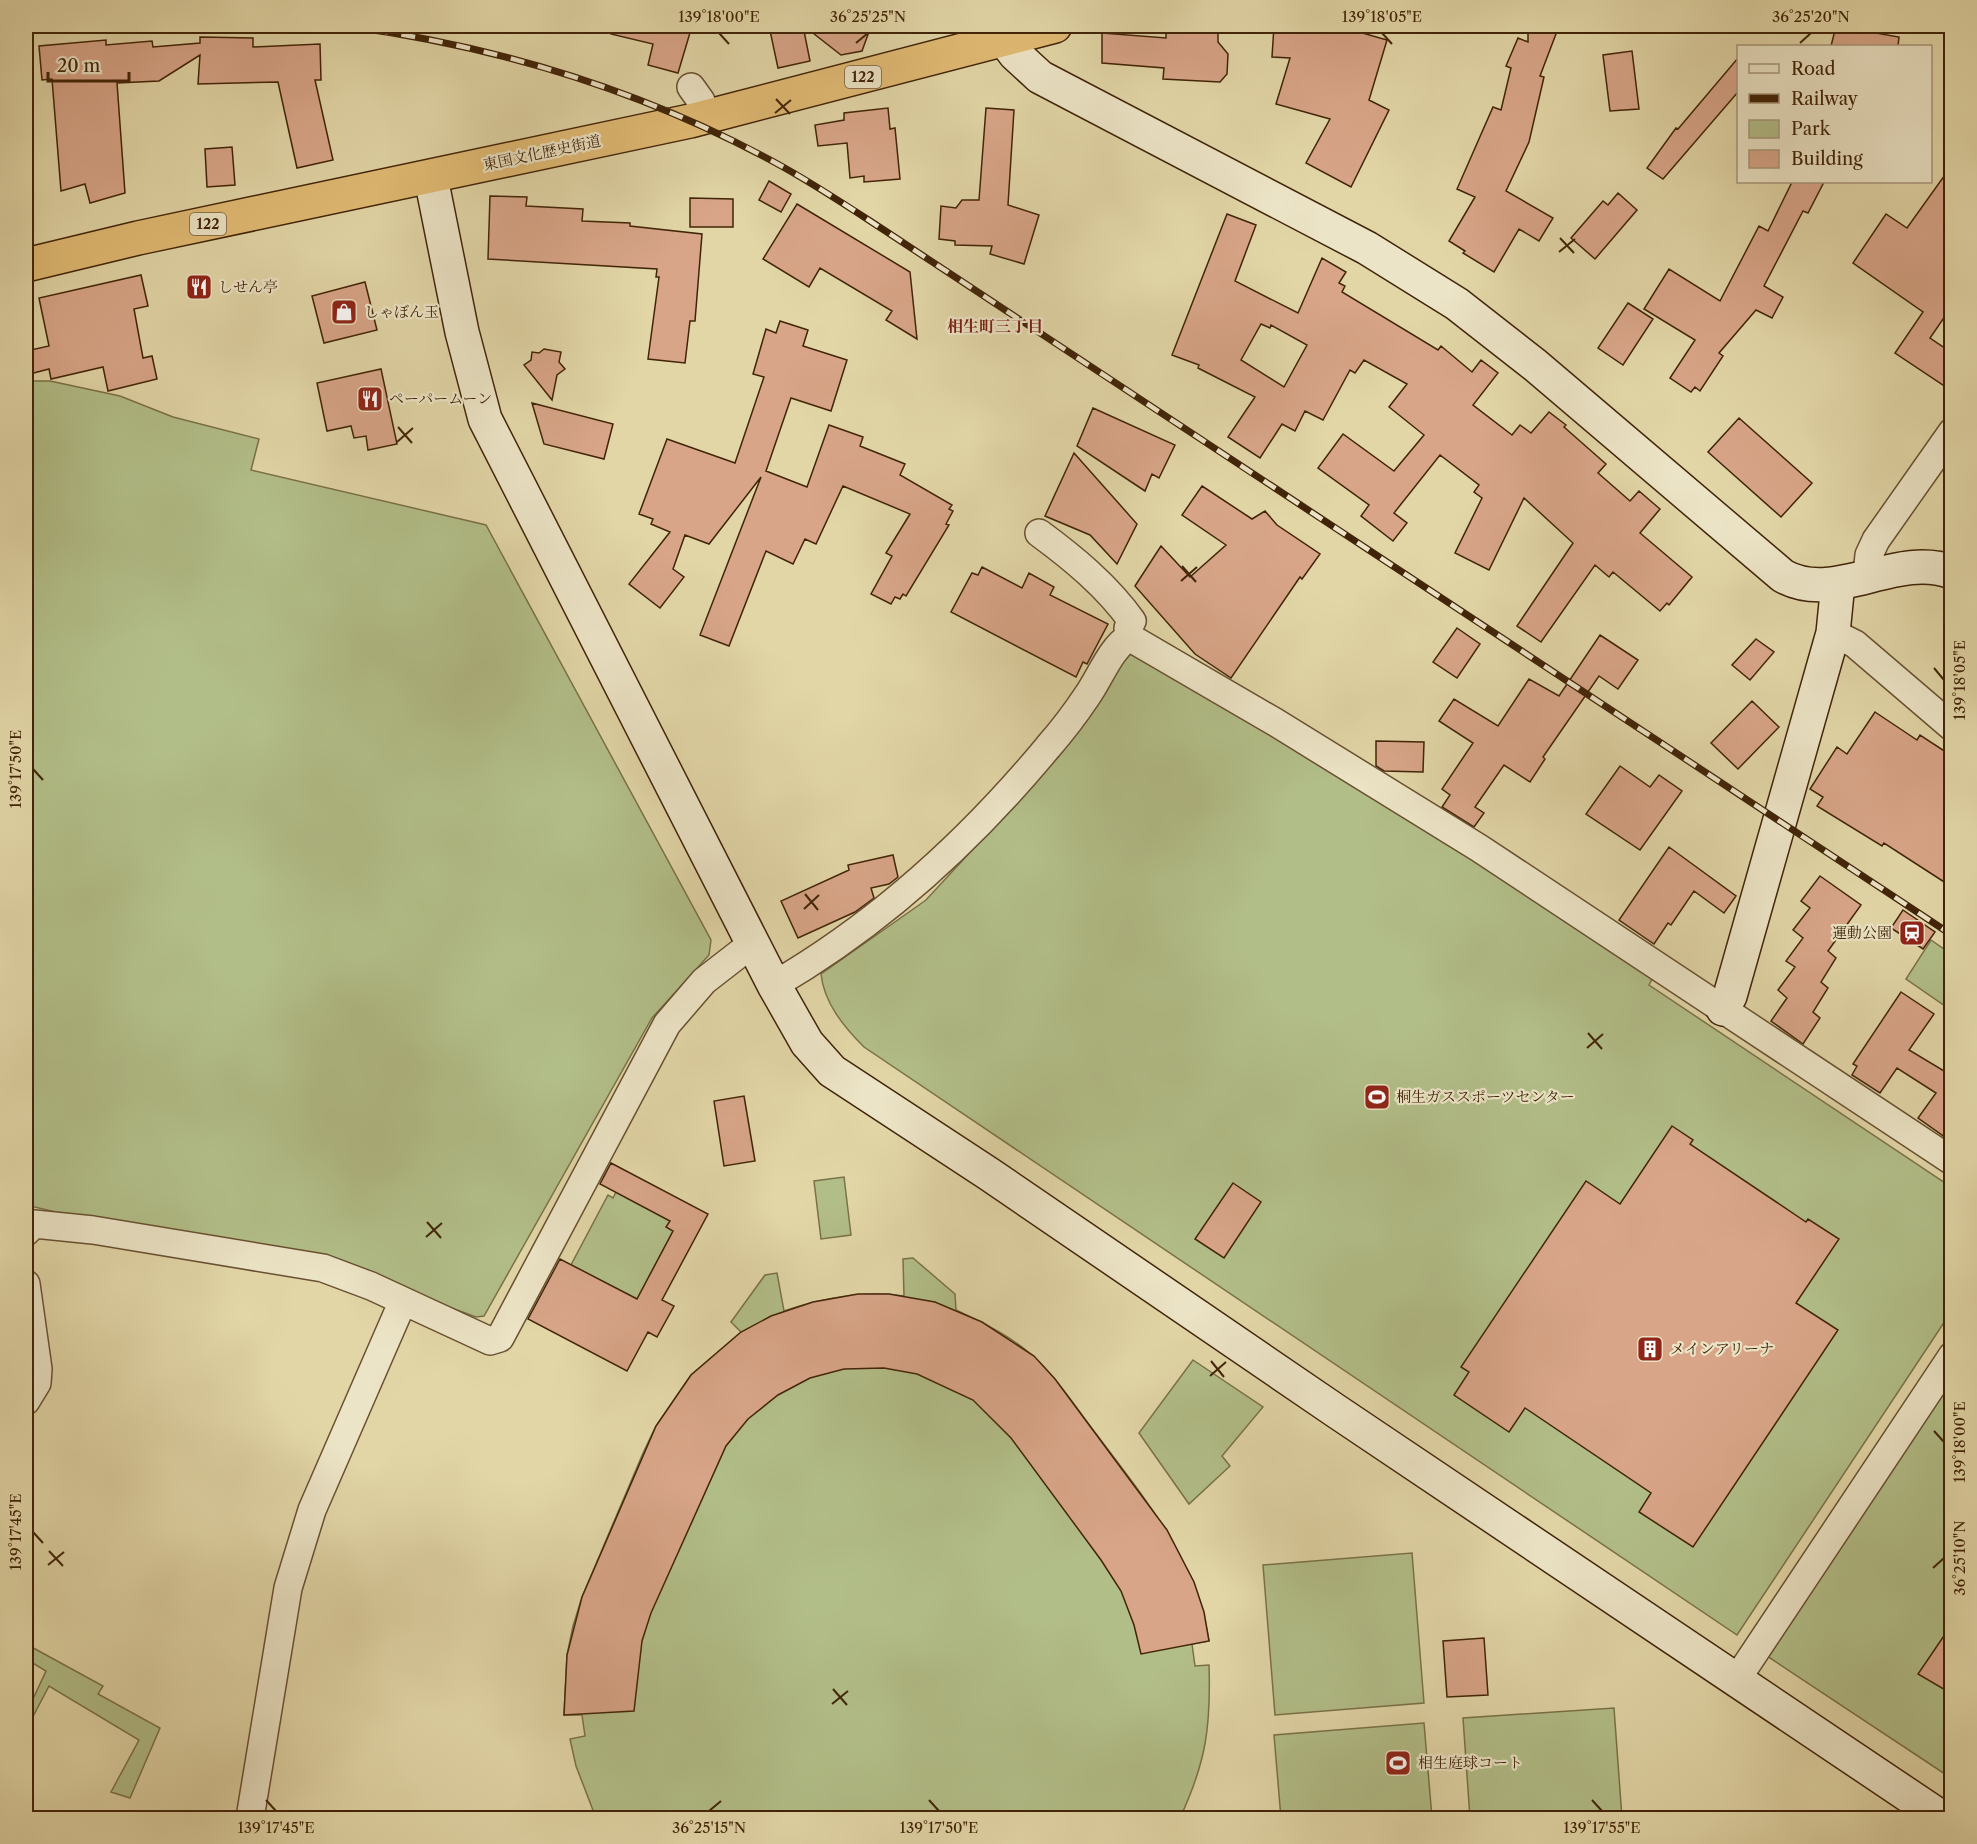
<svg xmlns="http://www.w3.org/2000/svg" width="1977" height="1844" font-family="'Libre Caslon Text','Noto Serif JP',serif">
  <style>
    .green { fill: #b2be88; stroke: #7a7148; stroke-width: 1.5 }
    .building { fill: #d8a588; stroke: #412408; stroke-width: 1.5; fill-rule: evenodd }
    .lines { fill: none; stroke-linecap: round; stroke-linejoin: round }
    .street-casing { stroke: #695030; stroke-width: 30 }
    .secondary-casing { stroke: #412408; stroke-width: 36 }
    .highway-casing { stroke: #412408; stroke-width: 36 }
    .street { stroke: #ece4c6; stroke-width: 27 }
    .secondary { stroke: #ece4c6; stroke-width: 33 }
    .highway { stroke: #e1bb74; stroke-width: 33 }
    .rail-casing { stroke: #412408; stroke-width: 7 }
    .rail { stroke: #ece4c6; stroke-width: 4.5; stroke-dasharray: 14; stroke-linecap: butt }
    .ticks { fill: none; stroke: #412408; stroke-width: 2 }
    .labels { text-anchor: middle; stroke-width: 4.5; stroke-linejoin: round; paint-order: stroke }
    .shield { fill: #ece4c6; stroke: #745e41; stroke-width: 1.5 }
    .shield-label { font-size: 14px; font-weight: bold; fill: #412408 }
    .street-label { font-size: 15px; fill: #412408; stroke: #ece4c6 }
    .poi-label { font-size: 15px; fill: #412408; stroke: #ece4c6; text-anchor: start }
    .neighbourhood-label { font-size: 16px; font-weight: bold; fill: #7a1f14; stroke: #ece4c6 }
    .neatline { fill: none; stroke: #412408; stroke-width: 2 }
    .ticks-label { font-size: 15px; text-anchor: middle; fill: #412408 }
  </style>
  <rect width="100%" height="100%" fill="#e2d6a7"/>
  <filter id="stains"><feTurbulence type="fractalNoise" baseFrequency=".00333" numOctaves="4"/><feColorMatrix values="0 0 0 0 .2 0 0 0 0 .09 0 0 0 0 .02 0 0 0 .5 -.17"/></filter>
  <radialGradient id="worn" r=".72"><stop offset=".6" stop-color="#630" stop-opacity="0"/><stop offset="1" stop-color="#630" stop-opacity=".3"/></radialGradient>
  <path class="green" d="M26,381H50L120,396L173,417L259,439L251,470L486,525L711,940L709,955L652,1018L484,1316L476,1317L438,1303L26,1205Z
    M1138,650L1509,882L1652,979L1649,985L1951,1187V1312L1737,1635L864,1047C844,1027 824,1003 821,974L926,900L1059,756L1129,653Z
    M1931,940L1951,954V1010L1906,979Z
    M844,1177L851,1235L821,1239L814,1181Z
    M616,1192L670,1221L667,1227L673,1231L637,1299L571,1265L608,1195L613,1198Z
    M913,1258L955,1294L956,1310C983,1323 1011,1336 1034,1357C1058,1379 1077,1409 1097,1435C1145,1499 1196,1559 1209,1641L1192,1644L1195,1666L1209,1665C1211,1727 1206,1762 1180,1818H596L576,1766L570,1739L585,1736L582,1715H564L567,1655L573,1626L582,1597L643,1453L656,1426L691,1375L741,1332L731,1322L765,1275L777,1273L784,1311C823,1298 863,1290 904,1296L903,1259Z
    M1193,1360L1263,1407L1222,1456L1230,1466L1189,1504L1139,1433Z
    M1951,1379V1778L1767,1656Z
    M1412,1553L1424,1703L1275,1715L1263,1565Z
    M26,1644L103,1686L98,1694L160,1728L130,1798L111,1792L139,1740L49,1686L26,1730V1714L46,1671L26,1659Z
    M1614,1708L1622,1818H1470L1463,1718Z
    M1424,1723L1432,1818H1281L1274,1735Z"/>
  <path class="building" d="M612,26H692L678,73L648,65L653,44L611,34Z
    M769,26H803L810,61L778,68Z
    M804,26H871L862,51L841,55Z
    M1166,26H1214V33H1218V42L1228,54L1227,74L1220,82L1163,79L1164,68L1102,63V33L1166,38Z
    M1274,26H1338L1387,40L1369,100L1389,110L1351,187L1306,163L1330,119L1276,104L1290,58L1272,57Z
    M1528,26H1559L1540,76L1544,77L1529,142L1506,191L1553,218L1539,241L1519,229L1494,272L1463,253L1465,251L1449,241L1475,197L1457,189L1493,107L1501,110L1511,68L1506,66L1518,38L1528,42Z
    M1836,26L1899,37L1898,46H1831Z
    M200,37L253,38V47L320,44L321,80H315L333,160L297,168L278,82L198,84L200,55L159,81L117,83L125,193L90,203L85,184L61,191L52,79L42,80L39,46L106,40V45L152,41L153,47L200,43Z
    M1632,51L1639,109L1610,111L1603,55Z
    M1738,58V92L1663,179L1647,168L1676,128L1678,129Z
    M888,108L890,129L895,128L900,179L864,182V176L850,178L847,143L818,146L815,125L844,120V113Z
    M986,108L1014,110L1008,205L1039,215L1024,264L990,254L992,246L955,245V241L939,239L941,206L956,208L962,200H979Z
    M232,147L235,185L207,187L205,149Z
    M1952,165V306L1930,338L1952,353V391L1895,353L1923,312L1853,263L1886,214L1907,228Z
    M769,181L791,194L781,212L759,200Z
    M1792,182H1824L1808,213L1803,211L1764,286L1783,297L1772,318L1756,310L1719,353L1723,356L1700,391L1695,387L1691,392L1670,378L1695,340L1644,309L1669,269L1720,301L1759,226L1768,231Z
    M1618,193L1637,210L1595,259L1571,238L1603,201L1608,205Z
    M490,196L527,197L526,206L583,209L582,221L630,223V226L702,234L695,321H690L685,363L648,359L659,277H656L657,269L488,259Z
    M690,198L733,199V227H690Z
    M797,204L910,272L917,339L886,320L892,311L820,268L809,287L763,259Z
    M1227,214L1256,225L1235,281L1298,313L1322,258L1346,272L1339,283L1345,286L1342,292L1438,350L1441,346L1472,372L1481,360L1498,373L1473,405L1512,435L1520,425L1531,433L1549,412L1566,425L1564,427L1606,464L1598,473L1630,501L1639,491L1660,509L1640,533L1692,577L1669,605L1667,603L1660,611L1613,572L1609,577L1595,565L1541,642L1517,626L1573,543L1524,498L1489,570L1455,553L1482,498L1474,492L1479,485L1440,455L1394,513L1407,523L1393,541L1361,516L1369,505L1318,468L1343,434L1394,471L1424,435L1389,407L1407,384L1364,360L1355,373L1350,370L1323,420L1305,411L1295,431L1282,424L1260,458L1228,437L1255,397L1198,368L1199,365L1172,355ZM1261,324L1270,328L1271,325L1307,345L1284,387L1241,360Z
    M141,275L148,306L134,309L143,358L152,356L157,379L108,391L103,367L51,379L49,369L26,375V351L49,346L39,298Z
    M365,282L377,330L324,343L312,296Z
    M1628,303L1653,319L1623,365L1598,348Z
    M780,321L808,330L803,346L847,360L831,411L791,398L766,471L807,487L829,425L863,437L860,446L905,464L900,475L952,505L949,509L953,511L946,524L949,525L906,596L903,594L900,599L895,597L891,604L871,594L892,556L886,553L910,514L843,486L816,544L805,539L793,564L766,551L729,646L700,635L761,477L709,544L685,535L673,569L684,577L660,608L629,584L670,532L651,524L653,519L639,514L667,439L735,463L764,377L753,374L766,329L776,333Z
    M544,349L561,352L559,362L565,369L557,375L552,400L524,365L531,360L532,352L539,353Z
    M381,369L397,444L368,450L366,436L354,438L351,426L327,431L317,383Z
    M532,403L613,424L604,459L544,444Z
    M1093,408L1175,445L1159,478L1152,474L1145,491L1077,446Z
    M1739,418L1812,483L1781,517L1708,452Z
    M1074,453L1137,524L1117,564L1090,535L1045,516Z
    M1202,486L1252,519L1265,511L1277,525L1320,554L1302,579L1300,577L1231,678L1195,654L1135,586L1161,546L1190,577L1226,545L1182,515Z
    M982,567L1022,588L1029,573L1054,587L1050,595L1108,624L1087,664L1083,662L1076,677L951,612L972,573L978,575Z
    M1457,628L1480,644L1457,678L1433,662Z
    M1600,635L1638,660L1618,689L1599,676L1543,757L1545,759L1530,782L1504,765L1475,807L1484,813L1474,827L1442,807L1450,795L1442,789L1473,743L1439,721L1454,699L1498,726L1529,679L1559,696Z
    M1756,639L1774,652L1750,680L1732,665Z
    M1752,701L1779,727L1738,769L1711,743Z
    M1875,712L1917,740L1920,735L1952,756V887L1884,843L1882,846L1817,806L1823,797L1810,789L1837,747L1847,754Z
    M1376,741L1424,742L1423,772L1384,771L1376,766Z
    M1620,766L1650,787L1659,775L1682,791L1640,850L1586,814Z
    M1669,847L1736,896L1724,913L1694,891L1671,925L1668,923L1654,944L1619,920Z
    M893,855L898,877L889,884L871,888L874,898L855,912L798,938L781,901L849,870L848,865Z
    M1820,876L1861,905L1828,951L1836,958L1821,982L1828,988L1813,1012L1820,1018L1803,1044L1771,1021L1787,998L1778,990L1795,967L1786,961L1803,938L1793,930L1810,908L1801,901Z
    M1903,910L1935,932L1923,949L1891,928Z
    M1901,992L1934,1014L1909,1050L1949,1074L1952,1070V1142L1918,1118L1936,1093L1897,1068L1880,1093L1852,1075L1857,1066L1853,1064Z
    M744,1096L755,1161L724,1166L714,1101Z
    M1672,1126L1693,1140L1690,1144L1806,1222L1808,1219L1839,1239L1796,1303L1838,1330L1693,1547L1639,1512L1651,1493L1525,1408L1509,1432L1454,1395L1469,1372L1461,1367L1586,1181L1620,1204Z
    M611,1163L708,1214L662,1300L674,1306L657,1337L648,1332L627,1371L528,1319L560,1259L637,1299L673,1231L666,1227L670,1221L600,1184Z
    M1233,1183L1261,1202L1224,1258L1195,1239Z
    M889,1294L935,1302L982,1322L1034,1356L1055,1379L1167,1530L1194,1582L1204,1612L1209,1641L1141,1654L1134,1625L1121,1591L1101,1560L1011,1438L973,1400L917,1374L884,1368L844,1369L810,1378L778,1395L748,1419L726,1446L651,1613L642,1641L634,1711L564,1715L567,1655L582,1597L656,1426L691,1375L741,1332L771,1316L813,1302L858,1294Z
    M1952,1624V1694L1918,1674Z
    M1484,1638L1488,1695L1447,1697L1443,1641Z"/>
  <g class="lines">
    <defs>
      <path id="street" d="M691,87L701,101L706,117
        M1039,533C1073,558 1107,586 1132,621L1128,628L1129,637
        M1867,575L1869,555L1876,540L1952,432
        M1833,633L1855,644L1952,727
        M1129,637L1275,722L1479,848L1952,1161
        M774,985C879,924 970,841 1048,747C1062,731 1075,714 1087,696C1100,678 1110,649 1129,637
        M26,1232L34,1224L93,1230L323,1268L371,1286L490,1341L500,1338L667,1024L704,981L753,943
        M26,1284L38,1369L37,1383L26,1401
        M1737,1679L1952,1356
        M250,1818L288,1588L312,1510L403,1301"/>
      <path id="secondary" d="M994,26L1015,54L1040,77L1367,248L1457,304L1535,365L1783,576C1836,605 1895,551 1952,572
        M431,178L462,332L485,419L774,985L807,1043L832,1071L989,1174L1336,1411L1942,1818
        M1723,1009L1730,996L1833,633L1838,583"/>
      <path id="highway" d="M26,265L138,238L690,121L1055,26"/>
    </defs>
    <use href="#street" class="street-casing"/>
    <use href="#secondary" class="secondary-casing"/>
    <use href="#highway" class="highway-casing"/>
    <use href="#street" class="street"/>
    <use href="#secondary" class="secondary"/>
    <use href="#highway" class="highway"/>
    <defs>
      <path id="rail" d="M346,26C496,46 641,90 774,162C813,183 850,208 887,232L1952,935
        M26,27L38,26"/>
    </defs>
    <use href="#rail" class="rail-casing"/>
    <use href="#rail" class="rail"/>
  </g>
  <path class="ticks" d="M719,33L729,44M1382,33L1392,44M856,43L868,33M1800,43L1811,33M776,99L790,114M775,113L791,100M1560,238L1574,253M1559,252L1575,239M398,427L412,443M397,442L413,428M1182,566L1196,582M1181,581L1197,567M1934,668L1944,680M33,769L43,780M805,894L818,910M804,909L819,895M1588,1033L1602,1049M1587,1048L1603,1034M427,1222L441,1238M426,1237L442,1223M1211,1361L1224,1377M1210,1376L1226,1362M1934,1431L1944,1442M33,1532L43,1543M49,1551L63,1566M48,1565L64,1552M1933,1568L1944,1558M833,1689L847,1705M832,1704L848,1691M266,1800L276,1811M929,1800L939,1811M1592,1800L1602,1811M709,1811L721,1801"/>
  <defs>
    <symbol id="restaurant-square" viewBox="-11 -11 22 22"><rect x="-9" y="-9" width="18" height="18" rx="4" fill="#8f2418" stroke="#ece4c6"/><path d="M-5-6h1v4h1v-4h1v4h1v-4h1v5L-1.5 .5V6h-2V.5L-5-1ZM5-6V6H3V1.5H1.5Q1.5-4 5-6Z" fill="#fff"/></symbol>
    <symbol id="shop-square" viewBox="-11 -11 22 22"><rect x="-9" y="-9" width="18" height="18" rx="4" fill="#8f2418" stroke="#ece4c6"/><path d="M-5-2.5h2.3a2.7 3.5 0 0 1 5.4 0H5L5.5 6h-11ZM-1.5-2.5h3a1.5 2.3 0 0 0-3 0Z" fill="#fff"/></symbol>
    <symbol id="station-square" viewBox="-11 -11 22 22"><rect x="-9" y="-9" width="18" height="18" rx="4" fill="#8f2418" stroke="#ece4c6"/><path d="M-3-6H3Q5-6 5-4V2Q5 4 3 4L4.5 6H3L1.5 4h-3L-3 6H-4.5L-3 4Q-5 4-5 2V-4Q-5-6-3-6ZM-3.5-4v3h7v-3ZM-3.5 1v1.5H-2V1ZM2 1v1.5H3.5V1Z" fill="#fff"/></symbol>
    <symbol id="stadium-square" viewBox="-11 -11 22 22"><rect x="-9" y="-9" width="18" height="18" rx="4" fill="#8f2418" stroke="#ece4c6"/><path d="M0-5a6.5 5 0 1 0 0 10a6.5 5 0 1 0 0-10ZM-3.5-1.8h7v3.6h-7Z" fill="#fff"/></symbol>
    <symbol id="building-square" viewBox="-11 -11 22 22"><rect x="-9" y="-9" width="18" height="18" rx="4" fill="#8f2418" stroke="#ece4c6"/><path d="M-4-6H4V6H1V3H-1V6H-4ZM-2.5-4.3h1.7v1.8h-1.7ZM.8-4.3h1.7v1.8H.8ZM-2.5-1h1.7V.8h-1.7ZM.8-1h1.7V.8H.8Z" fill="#fff"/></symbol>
  </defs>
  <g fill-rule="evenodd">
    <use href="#restaurant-square" x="184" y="272" width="30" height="30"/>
    <use href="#shop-square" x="329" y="297" width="30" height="30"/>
    <use href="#restaurant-square" x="355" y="384" width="30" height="30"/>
    <use href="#station-square" x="1897" y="918" width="30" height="30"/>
    <use href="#stadium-square" x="1362" y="1082" width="30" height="30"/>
    <use href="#building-square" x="1635" y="1334" width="30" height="30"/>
    <use href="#stadium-square" x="1383" y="1748" width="30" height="30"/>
  </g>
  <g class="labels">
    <g class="shield">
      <rect x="845" y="66" width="36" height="22" rx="4.5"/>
      <rect x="190" y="213" width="36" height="22" rx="4.5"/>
    </g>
    <g class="shield-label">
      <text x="863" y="82">122</text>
      <text x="208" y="229">122</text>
    </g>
    <g class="street-label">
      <text transform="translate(542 153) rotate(-12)" y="5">東国文化歴史街道</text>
    </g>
    <g class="poi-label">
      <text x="218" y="292">しせん亭</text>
      <text x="364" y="317">しゃぼん玉</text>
      <text x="389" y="404">ペーパームーン</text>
      <text x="1892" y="938" text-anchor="end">運動公園</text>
      <text x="1396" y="1102">桐生ガススポーツセンター</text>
      <text x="1670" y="1354">メインアリーナ</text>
      <text x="1418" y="1768">相生庭球コート</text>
    </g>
    <g class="neighbourhood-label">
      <text x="995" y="332">相生町三丁目</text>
    </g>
  </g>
  <rect width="1977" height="1844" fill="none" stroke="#e2d6a7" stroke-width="66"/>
  <rect x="1737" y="45" width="195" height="138" fill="#ece4c6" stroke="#a8977a" stroke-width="1.5"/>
  <rect x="1749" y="64" width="30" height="9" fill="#ece4c6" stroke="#a8977a" stroke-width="1.5"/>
  <text x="1791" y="75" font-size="18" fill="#412408">Road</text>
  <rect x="1749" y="94" width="30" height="9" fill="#412408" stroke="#a8977a" stroke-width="1.5"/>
  <text x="1791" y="105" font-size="18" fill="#412408">Railway</text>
  <rect x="1749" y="120" width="30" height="18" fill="#b2be88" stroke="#a8977a" stroke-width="1.5"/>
  <text x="1791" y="135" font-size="18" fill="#412408">Park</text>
  <rect x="1749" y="150" width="30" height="18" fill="#d8a588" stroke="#a8977a" stroke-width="1.5"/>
  <text x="1791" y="165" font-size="18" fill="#412408">Building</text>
  <path d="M48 72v9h81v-9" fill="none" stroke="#412408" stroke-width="3"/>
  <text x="57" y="72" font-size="18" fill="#412408" stroke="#ece4c6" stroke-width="4.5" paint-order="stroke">20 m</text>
  <rect x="33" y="33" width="1911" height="1778" class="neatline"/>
  <g class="ticks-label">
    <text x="719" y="22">139°18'00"E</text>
    <text x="868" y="22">36°25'25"N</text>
    <text x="1382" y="22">139°18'05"E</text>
    <text x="1811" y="22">36°25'20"N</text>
    <text transform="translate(1960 680) rotate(-90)" y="5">139°18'05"E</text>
    <text transform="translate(16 769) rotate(-90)" y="5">139°17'50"E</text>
    <text transform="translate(1960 1442) rotate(-90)" y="5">139°18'00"E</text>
    <text transform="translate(16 1532) rotate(-90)" y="5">139°17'45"E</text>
    <text transform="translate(1960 1558) rotate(-90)" y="5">36°25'10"N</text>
    <text x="276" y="1833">139°17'45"E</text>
    <text x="709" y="1833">36°25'15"N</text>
    <text x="939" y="1833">139°17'50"E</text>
    <text x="1602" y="1833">139°17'55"E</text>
  </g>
  <rect width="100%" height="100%" filter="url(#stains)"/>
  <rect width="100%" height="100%" fill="url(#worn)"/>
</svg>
